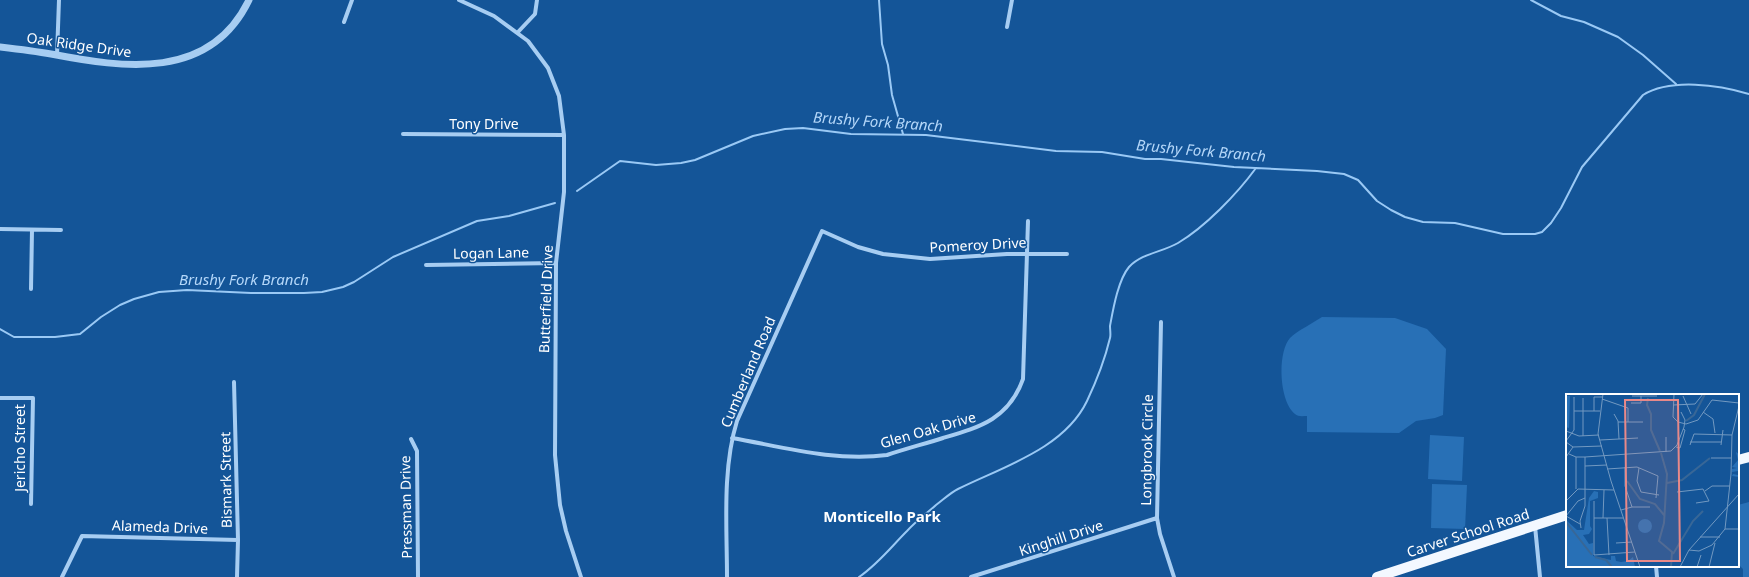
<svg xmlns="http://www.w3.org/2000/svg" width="1749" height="577" font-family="'Noto Sans',sans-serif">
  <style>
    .green { fill: #2870b6 }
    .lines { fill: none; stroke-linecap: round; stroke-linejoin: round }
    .stream { stroke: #9ac9f5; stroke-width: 2 }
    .minor { stroke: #a7cdf2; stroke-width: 4 }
    .tertiary { stroke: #a7cdf2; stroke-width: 7 }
    .primary { stroke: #f3f8ff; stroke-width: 10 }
    .labels { text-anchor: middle; stroke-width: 3; stroke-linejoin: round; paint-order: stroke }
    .street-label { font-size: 14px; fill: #fff; stroke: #145598 }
    .water-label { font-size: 15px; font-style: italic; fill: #b4d7f9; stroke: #145598 }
    .neighbourhood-label { font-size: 15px; font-weight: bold; fill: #fff; stroke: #145598 }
    .inset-river { fill: none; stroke: #386797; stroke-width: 2 }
    .inset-road { fill: none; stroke: #7299c1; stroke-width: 1 }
    .view { fill: #e88989; fill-opacity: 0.15; stroke: #e88989; stroke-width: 2 }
    .inset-edge { fill: none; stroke: #fff; stroke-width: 2 }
  </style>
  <rect width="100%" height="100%" fill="#145598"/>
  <path class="green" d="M1322,317L1395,318L1427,329L1446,349L1443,415L1435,418L1416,421L1399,433L1307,432V416C1303,416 1298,417 1295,414C1279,401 1277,353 1290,338C1297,331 1313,323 1322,317Z
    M1430,435L1464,437L1462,481L1428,479Z
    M1432,484L1467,485L1465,529L1431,528Z
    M1749,502V577H1743V569L1738,564V505Z"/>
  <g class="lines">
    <path class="stream" d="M879,0L882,44L888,65L892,95L903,134
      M1531,0L1561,16L1584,22L1618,37L1643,55L1676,84
      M577,191L620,161L656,165L681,163L695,160L753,136L785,129L803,128L851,134L926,135L1056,151L1102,152L1145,159H1161L1234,167L1317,171L1344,174L1358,180L1377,201L1391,210L1405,217L1423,222L1455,223L1503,234H1535L1542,232L1551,223L1561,208L1582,167L1643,95C1671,78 1719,85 1749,94
      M0,329L14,337H55L80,334L101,317L120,305L134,299L159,292L187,290L251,293H304L322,292L343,287L354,282L393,257L477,221L509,216L555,203
      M859,577C878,564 891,547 907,531C916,521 926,514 936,505C943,500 950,493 958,489C1002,467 1064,449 1087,401C1096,382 1105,359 1110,338C1111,335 1110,330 1110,326C1113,310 1118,280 1129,267C1142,253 1163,252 1178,243C1205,227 1237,194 1256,168"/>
    <path class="minor" d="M459,0L494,16L528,41L548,68L559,96L564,135V192L556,263L555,455L560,505L566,531L581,577
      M344,22L352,0
      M1007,27L1012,0
      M518,32L535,14L537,0
      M57,55L59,0
      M403,134L564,135
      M0,229L61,230
      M426,265L556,263
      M31,289L32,230
      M1161,322L1157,518L1160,534L1174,577
      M234,382L238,540L237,577
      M0,398H33L31,504
      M732,438C783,447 835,462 887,455C905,449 924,444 943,438C980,427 1009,419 1023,379L1028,221
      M411,439L417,451L418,577
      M1535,526L1540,577
      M1656,566L1657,577
      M62,577L82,536L238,540
      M727,577C727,527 722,469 737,421L822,231L858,247L883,254L930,259L1007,254H1067
      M971,577L1157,518"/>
    <path class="tertiary" d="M0,47C17,49 34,51 51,54C124,68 210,81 249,0"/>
    <path class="primary" d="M1738,460L1749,457
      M1377,577L1567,515"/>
  </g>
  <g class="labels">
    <g class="street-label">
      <text transform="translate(79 45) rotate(8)" y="5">Oak Ridge Drive</text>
      <text x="484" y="129">Tony Drive</text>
      <text transform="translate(978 245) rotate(-3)" y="5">Pomeroy Drive</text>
      <text transform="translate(491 253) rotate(-1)" y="5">Logan Lane</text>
      <text transform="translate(546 299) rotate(-88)" y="5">Butterfield Drive</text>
      <text transform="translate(748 372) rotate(-67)" y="5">Cumberland Road</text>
      <text transform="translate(928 430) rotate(-16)" y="5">Glen Oak Drive</text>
      <text transform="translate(20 448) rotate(-90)" y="5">Jericho Street</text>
      <text transform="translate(1147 450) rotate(-89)" y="5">Longbrook Circle</text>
      <text transform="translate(226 480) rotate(-91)" y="5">Bismark Street</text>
      <text transform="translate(406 507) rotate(-91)" y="5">Pressman Drive</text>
      <text transform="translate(160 527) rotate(2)" y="5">Alameda Drive</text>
      <text transform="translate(1468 533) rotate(-18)" y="5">Carver School Road</text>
      <text transform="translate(1061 538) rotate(-18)" y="5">Kinghill Drive</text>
    </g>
    <g class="water-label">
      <text transform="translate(878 122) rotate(4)" y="5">Brushy Fork Branch</text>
      <text transform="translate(1201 151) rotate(5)" y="5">Brushy Fork Branch</text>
      <text x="244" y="285">Brushy Fork Branch</text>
    </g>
    <g class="neighbourhood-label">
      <text x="882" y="522">Monticello Park</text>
    </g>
  </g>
  <g transform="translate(1566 394)">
    <rect width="173" height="173" fill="#145598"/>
    <path d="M0,2H4L3,34L0,33ZM170,58L173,60V83L166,82L167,80L172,81V77L166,78V75L171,74L166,73L172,66ZM28,97L32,98V104L24,107V132L26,135L23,140L17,141L23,150L27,149V162L45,166V162H49L50,167L55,168L62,167L67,163L69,173H0V126L11,136H18L23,104ZM72 132a7 7 0 1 1 14 0a7 7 0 1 1-14 0Z" fill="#2870b6"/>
    <path class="inset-river" d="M82,4L81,11L85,20V36L94,57M120,27L128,21L139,0M95,59L101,80L98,129L93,147L106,158L105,173M61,87L74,105L89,110L98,121M101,89L116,86L144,64M0,128L26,161M107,160L127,127L137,117M29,163L40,166L46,173"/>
    <path class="inset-road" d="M37,0L32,40L45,87L74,173M108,0L107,23L112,28L120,30L132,26L146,6L173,9M66,2H91M117,2L125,20M17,4V42M36,5L62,14V28M65,9H75V2M107,11L129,10L137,0M8,17H34M28,17V3H37M137,18L147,25L149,39M48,20L52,27L53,45M52,28H77M0,37L13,42L33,41M100,43V58M34,46L72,44M0,47L8,36V3M0,48L7,53L36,52M124,48H155M124,51L128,40L166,41M155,51L157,36M110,53L114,54L119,36L117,35M3,60L10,63H19L105,57L111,51L118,33L119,26L115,18M0,63L7,53M10,63V95M145,64H165M19,72L41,71M59,73V92L66,113M73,74L71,87L75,98L93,101M41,75L71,73L92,82L90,104M139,97L146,92H164M111,98L137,95L143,107L130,109M0,107L12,95L48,96M28,107V161L69,158M55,116L66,113H84M0,122L12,107L19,104M0,122L14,130M28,124H57M37,124L38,96M41,124L43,161M15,134L14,127L19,112V63M159,135H173M134,143H154M50,149L66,148M123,156L133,157L146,151L159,135L165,80L166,41L173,12M114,173L123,156L173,100M131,173L135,161M143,173L149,149"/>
    <path class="view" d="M59,6H112L114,167H61Z"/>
    <rect width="173" height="173" class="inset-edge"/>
  </g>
</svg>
